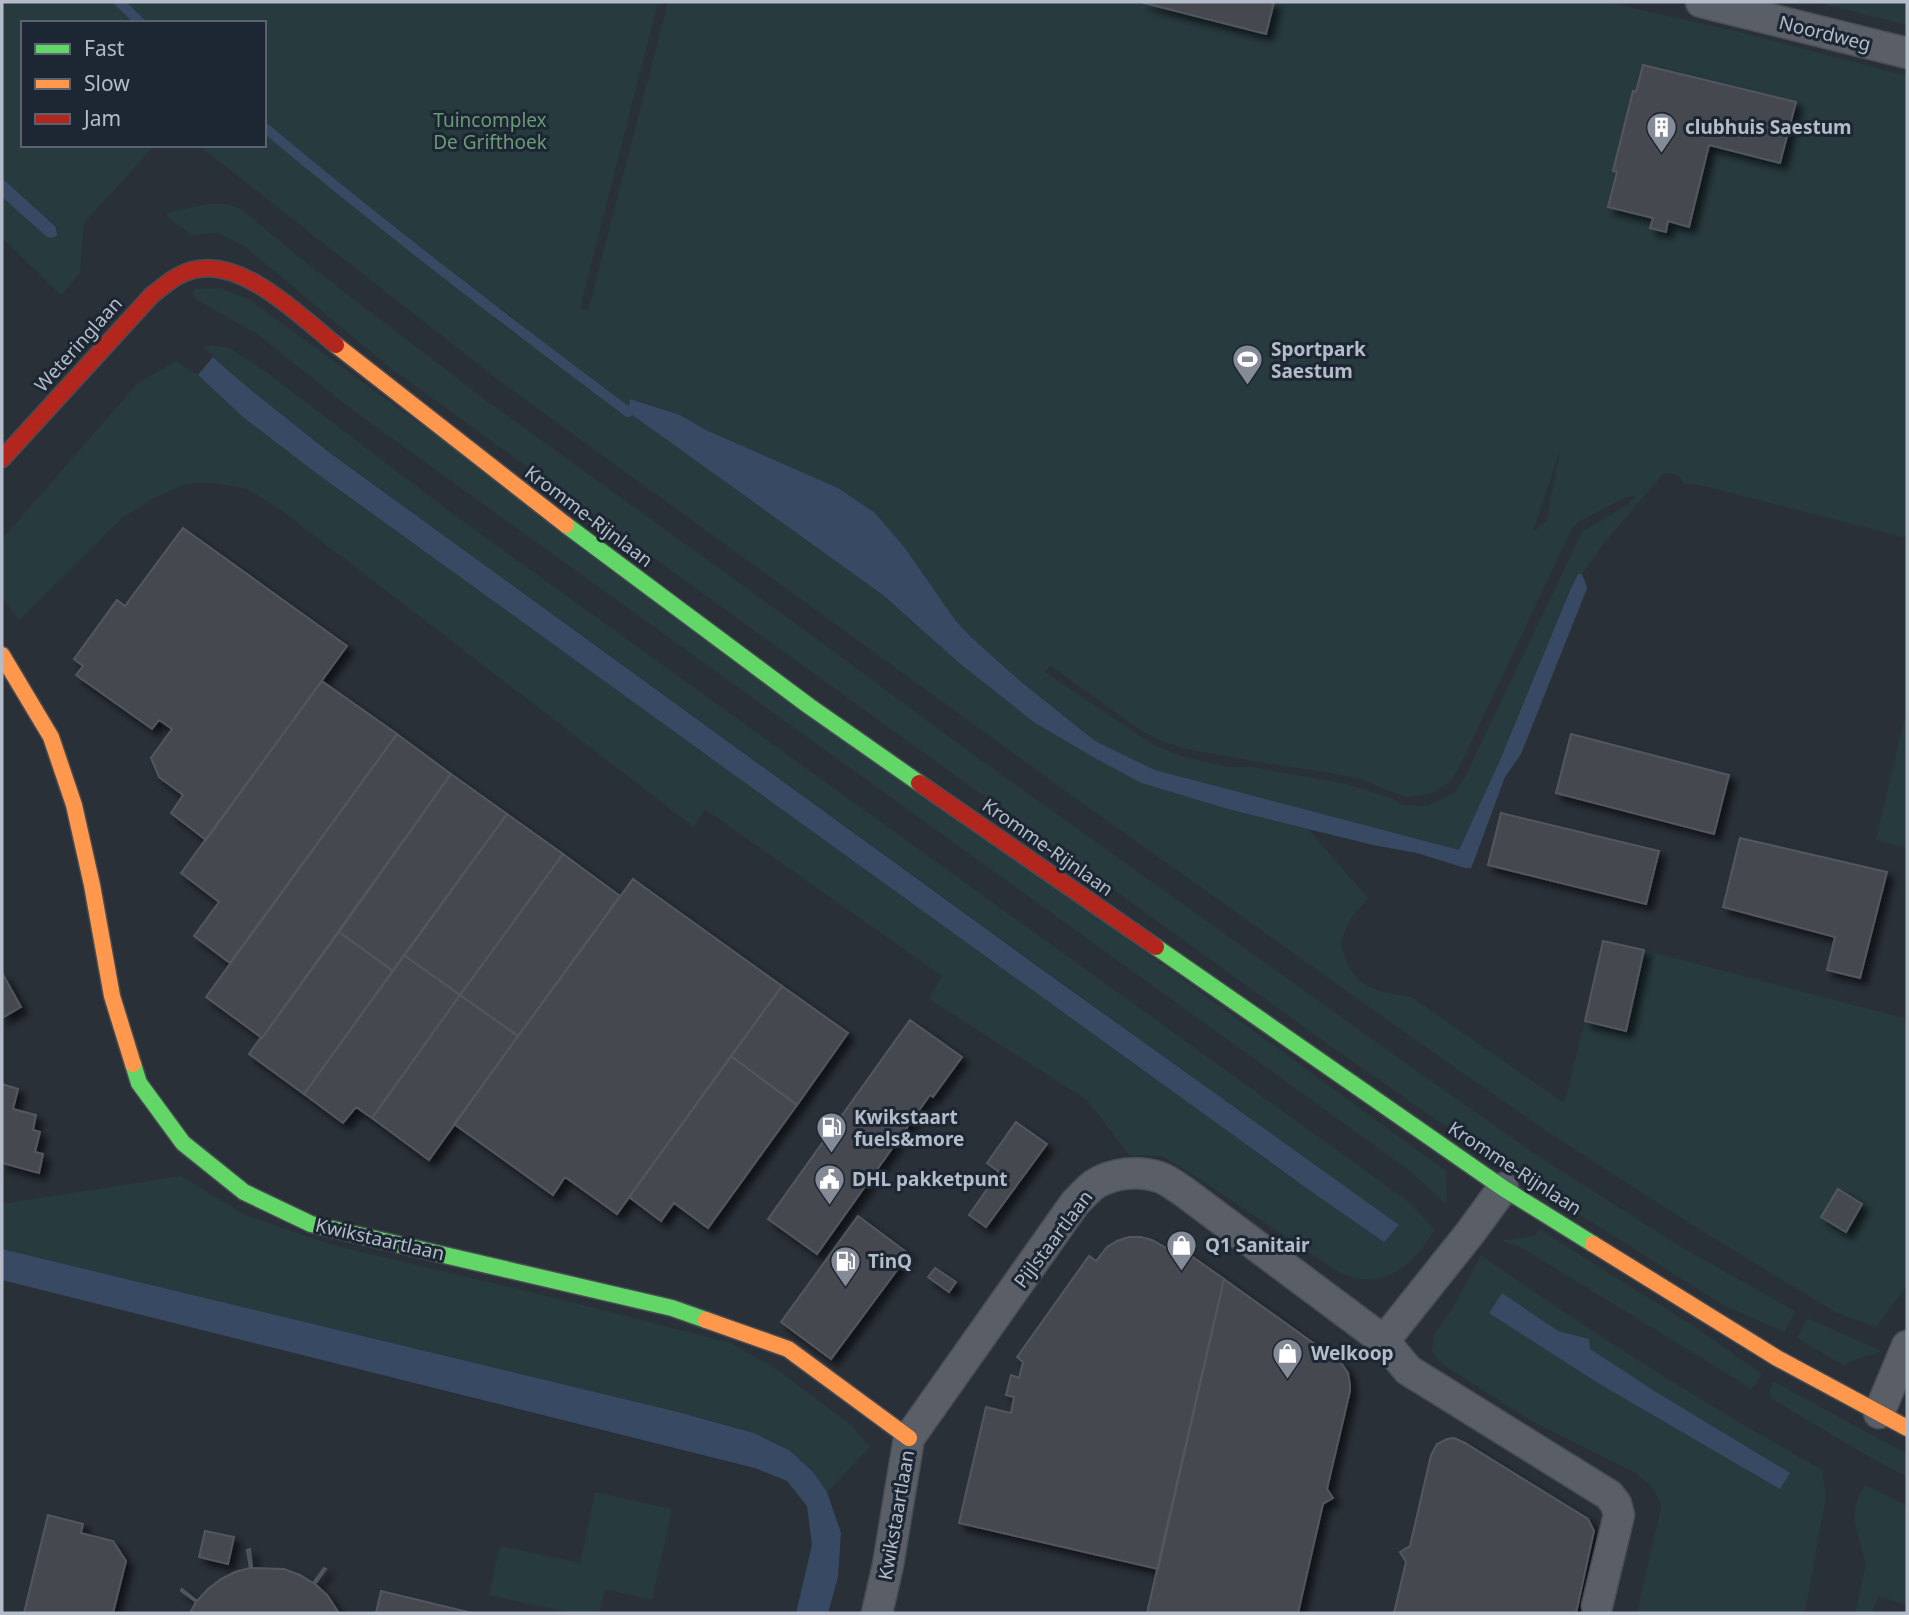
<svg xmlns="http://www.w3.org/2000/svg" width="1909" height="1615" font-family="'Noto Sans',sans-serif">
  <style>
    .green { fill: #273a3e; fill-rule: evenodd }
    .water { fill: #384963 }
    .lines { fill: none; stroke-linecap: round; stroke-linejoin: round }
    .stream { stroke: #384963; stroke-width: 10 }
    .building { fill: #444950; stroke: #52575f; stroke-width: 2; filter: url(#shadow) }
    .street-casing { stroke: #484c53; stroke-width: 33 }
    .fast-casing { stroke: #484c53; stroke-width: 19 }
    .slow-casing { stroke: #484c53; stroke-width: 19 }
    .jam-casing { stroke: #484c53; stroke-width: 19 }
    .street { stroke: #5a5e66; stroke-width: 30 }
    .fast { stroke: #63d668; stroke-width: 16 }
    .slow { stroke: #ff974d; stroke-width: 16 }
    .jam { stroke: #b3261e; stroke-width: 16 }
    .labels { text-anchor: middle; stroke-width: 6; stroke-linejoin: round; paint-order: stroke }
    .street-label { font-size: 19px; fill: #b4bcc9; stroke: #1d2633 }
    .park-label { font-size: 19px; fill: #6b9a76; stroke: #1d2633 }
    .poi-label { font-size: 19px; font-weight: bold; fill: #b4bcc9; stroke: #1d2633; text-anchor: start }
  </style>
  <defs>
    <filter id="shadow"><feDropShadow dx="6" dy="6" stdDeviation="3.5" flood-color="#0009"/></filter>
  </defs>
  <rect width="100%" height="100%" fill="#2a3038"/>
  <path class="green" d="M2,2H658L580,308L588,311L668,2H1607L1743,33L1907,76V538L1700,485L1685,484L1677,475L1664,473L1604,543L1568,594L1500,760L1459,851L1155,770L1095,741L1020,681L971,637L955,620L905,548L874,513L708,431L680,415L630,399L628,412L883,595L958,662L1035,723L1141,783L1228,809L1308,829L1368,898L1351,918L1340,943C1344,952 1346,962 1351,970C1363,991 1389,993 1411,997L1564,1103L1606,940L1907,1019V1283L1906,1287L1876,1327L1835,1312L1694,1226L1551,1134L1420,1043L1071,795L501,382L198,145H264V23H23V145H155L84,223L80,273L61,295L2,238V197L46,236L58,230L56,226L2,178ZM500,307L526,329L522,338L493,318ZM1560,451L1547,520L1534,531H1533ZM1631,496L1636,497L1627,505L1582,532L1466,775L1455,792L1427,806L1403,805L1392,798L1346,784L1252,767H1228L1185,757L1155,746L1045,672L1051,666L1143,732L1164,742L1187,749L1257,762L1332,773L1361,779L1405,797L1431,794L1439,789L1450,782L1459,768L1571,530L1578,522L1624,498Z
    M1815,2H1907V25Z
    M207,204H228L241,209L309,265L491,404L813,636L964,748L1421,1074L1541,1158L1681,1247L1795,1311L1785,1332L1723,1305L1498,1163L1322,1040L389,367L244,246L217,233L189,235C184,224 171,226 166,213Z
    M219,288L250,300L1446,1171L1447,1205L1428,1187L1406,1168L354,411L257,334L197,300L193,294L194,289Z
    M212,345L229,348L262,369L457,517L1409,1202L1435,1230C1416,1258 1397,1283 1359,1279C1352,1278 1344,1274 1337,1271L1195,1176L1162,1156L1129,1155L1087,1100L929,999L942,976L705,809L694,827L281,510L247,489L214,483L186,484L154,498L122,518L19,620L2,597V539L137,384L175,361L198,375L243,417L316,473L1312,1192L1398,1226L330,453L246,386L203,347Z
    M1907,708V848L1876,840Z
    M181,1176L245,1215L333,1245L563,1300L731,1343L779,1371L851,1425L870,1447L827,1492C816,1476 805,1463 791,1452C765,1431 710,1421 678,1412L2,1249V1202L8,1203Z
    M1539,1229L1701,1331L1762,1374L1752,1389L1537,1257L1520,1247L1501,1241L1535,1236Z
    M1481,1255C1591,1333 1705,1404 1822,1470L1826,1497L1805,1613H1637L1661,1507L1654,1489L1636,1473L1530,1420L1442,1364L1432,1351L1434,1335L1454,1306Z
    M1807,1319H1809L1882,1351L1848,1362L1845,1366L1797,1338Z
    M1773,1381L1907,1454V1477L1864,1454L1772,1399L1769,1391Z
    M1865,1485L1907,1506V1605L1878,1596L1872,1613H1855L1866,1565L1854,1520L1857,1500Z
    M595,1492L672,1509L652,1600L605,1589L599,1613H571L489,1595L500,1546L580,1563Z"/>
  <path class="water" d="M2,178L56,227L57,236L51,238L46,236L2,197Z
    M213,357L246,386L330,453L1040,968L1399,1225L1384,1242L1312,1192L316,473L243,417L198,375Z
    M630,399L680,415L708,431L838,488L875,513L905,548L955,620L971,637L1020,681L1095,741L1155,770L1459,850L1500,760L1568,595L1578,574H1582L1587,587L1586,591L1521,754L1505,777L1472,866L1471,868H1465L1417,853L1373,845L1308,829L1228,809L1141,783L1095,758L1035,723L958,662L883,595L628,412Z
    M2,1249L678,1412L754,1433L789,1450L813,1472L827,1492L841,1533L838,1577L828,1613H796L812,1545L807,1506L787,1481L755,1468L2,1280Z
    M1502,1293L1558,1331L1589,1339L1590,1349L1656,1392L1790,1473L1780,1489L1598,1383L1489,1313Z"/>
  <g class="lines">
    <path class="stream" d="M119,2L141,23
      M264,127C382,226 504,319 628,412"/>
  </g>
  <path class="building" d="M1145,2H1274L1266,34L1144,3Z
    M1643,65L1796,102L1780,163L1709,145L1689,227L1668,221L1666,232L1650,228L1653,218L1608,207L1617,172L1613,171L1633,91L1636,92Z
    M183,528L347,646L206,840L171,813L183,795L159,777L151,758L172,729L159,720L152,729L76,675L83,666L74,659L117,600L125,606Z
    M322,681L397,734L230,963L194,936L219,902L181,873Z
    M397,734L451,774L262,1038L206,997Z
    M1571,734L1729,775L1714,834L1556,793Z
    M451,774L507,814L393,971L339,932Z
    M1501,813L1659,851L1646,904L1488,865Z
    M507,814L563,854L460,995L404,955Z
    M1740,838L1887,872L1860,978L1827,970L1835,937L1723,907Z
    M563,854L620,896L518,1036L460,995Z
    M633,879L782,986L617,1214L565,1177L553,1195L454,1124Z
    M339,932L393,971L304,1094L249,1054L261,1037L262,1038Z
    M1603,941L1644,950L1626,1031L1585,1021Z
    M404,955L460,995L372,1118L356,1107L343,1123L304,1094Z
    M2,973L21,1007L2,1018Z
    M782,986L848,1033L797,1105L731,1056Z
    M460,995L518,1036L429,1160L372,1118Z
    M910,1020L962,1057L933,1097L930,1095L817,1254L768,1219Z
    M731,1056L797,1105L708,1228L674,1203L661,1221L629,1197Z
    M2,1084L18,1089L13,1109L36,1115L33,1130L40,1132L35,1152L43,1154L39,1173L2,1163Z
    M1016,1122L1047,1144L986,1227L969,1215L999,1172L987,1163Z
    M1838,1189L1862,1204L1846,1232L1821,1217Z
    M858,1216L909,1254L831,1359L781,1322Z
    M1129,1237H1141L1152,1240L1168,1249L1173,1243L1224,1279L1158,1569L959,1523L986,1407L1011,1413L1014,1397L1006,1395L1011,1375L1019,1378L1023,1362L1017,1357L1089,1256L1096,1261L1107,1247L1117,1241Z
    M935,1268L956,1282L949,1292L928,1277Z
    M1224,1279L1341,1363L1348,1373L1350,1385V1391L1327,1489L1333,1498L1323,1504L1298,1613H1147Z
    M1454,1438L1465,1443L1588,1519L1594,1531L1576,1613H1394L1406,1562L1400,1552L1410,1546L1431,1455L1437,1444L1447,1439Z
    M48,1515L83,1524L81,1533L113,1541L126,1561L113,1613H24Z
    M205,1531L234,1537L228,1564L199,1557Z
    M250,1549L252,1568L284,1569L300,1575L313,1583L324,1568L326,1569L315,1584L327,1595L339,1613H190L196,1602L181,1591L182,1589L197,1601L208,1589L221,1579L235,1572L250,1568L247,1550Z
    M381,1591L472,1613H376Z"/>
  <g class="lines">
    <defs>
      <path id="street" d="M1701,2L1907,53
        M1384,1341L1470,1233L1503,1188
        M1879,1413L1907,1346
        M877,1613L888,1565L909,1438L1075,1203C1081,1197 1088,1189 1095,1184C1113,1173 1139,1170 1159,1177C1168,1180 1175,1186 1183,1191L1384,1341L1408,1370L1609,1495L1616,1504L1619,1515L1597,1606"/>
      <path id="fast" d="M566,525L809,706L919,783
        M1156,947L1503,1188L1593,1244
        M133,1064L139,1083L183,1143L244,1192L311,1224L672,1308L706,1320"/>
      <path id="slow" d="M336,345L566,525
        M2,655L51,737L74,805L92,885L112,996L133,1064
        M1593,1244L1777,1358L1907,1428
        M706,1320L788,1349L909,1438"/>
      <path id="jam" d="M2,459L152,295C165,285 177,274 193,270C242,257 300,316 336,345
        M919,783L1156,947"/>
    </defs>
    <use href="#street" class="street-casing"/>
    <use href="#fast" class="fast-casing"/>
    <use href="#slow" class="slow-casing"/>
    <use href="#jam" class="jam-casing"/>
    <use href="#street" class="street"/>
    <use href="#fast" class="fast"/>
    <use href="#slow" class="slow"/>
    <use href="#jam" class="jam"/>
  </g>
  <defs>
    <symbol id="building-pin" viewBox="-11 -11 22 30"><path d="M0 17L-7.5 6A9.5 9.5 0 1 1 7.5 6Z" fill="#848b96" stroke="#1d2633"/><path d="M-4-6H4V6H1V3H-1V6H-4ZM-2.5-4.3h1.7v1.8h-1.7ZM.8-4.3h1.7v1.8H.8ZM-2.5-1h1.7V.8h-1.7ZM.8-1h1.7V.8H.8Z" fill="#fff"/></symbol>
    <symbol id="stadium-pin" viewBox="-11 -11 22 30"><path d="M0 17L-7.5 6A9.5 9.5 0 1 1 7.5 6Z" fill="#848b96" stroke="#1d2633"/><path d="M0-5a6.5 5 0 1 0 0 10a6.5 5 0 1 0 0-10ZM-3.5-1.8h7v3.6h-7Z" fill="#fff"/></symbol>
    <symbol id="fuel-pin" viewBox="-11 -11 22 30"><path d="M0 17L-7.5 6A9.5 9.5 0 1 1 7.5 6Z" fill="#848b96" stroke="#1d2633"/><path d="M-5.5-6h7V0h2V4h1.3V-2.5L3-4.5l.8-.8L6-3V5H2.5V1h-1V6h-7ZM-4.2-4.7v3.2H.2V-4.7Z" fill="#fff"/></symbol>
    <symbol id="civic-pin" viewBox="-11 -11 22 30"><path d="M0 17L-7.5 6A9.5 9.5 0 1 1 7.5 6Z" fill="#848b96" stroke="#1d2633"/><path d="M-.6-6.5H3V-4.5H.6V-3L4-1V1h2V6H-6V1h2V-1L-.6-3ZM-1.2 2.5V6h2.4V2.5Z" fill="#fff"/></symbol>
    <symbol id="shop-pin" viewBox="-11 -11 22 30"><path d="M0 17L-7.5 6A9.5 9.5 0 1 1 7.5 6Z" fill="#848b96" stroke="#1d2633"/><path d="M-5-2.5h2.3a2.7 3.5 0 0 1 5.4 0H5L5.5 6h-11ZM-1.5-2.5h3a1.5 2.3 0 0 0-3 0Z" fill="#fff"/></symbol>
  </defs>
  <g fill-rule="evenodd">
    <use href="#building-pin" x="1644" y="110" width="35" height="47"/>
    <use href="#stadium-pin" x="1230" y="342" width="35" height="47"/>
    <use href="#fuel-pin" x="814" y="1110" width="35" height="47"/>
    <use href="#civic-pin" x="812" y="1162" width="35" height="47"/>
    <use href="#shop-pin" x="1164" y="1228" width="35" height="47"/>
    <use href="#fuel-pin" x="828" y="1244" width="35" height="47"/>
    <use href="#shop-pin" x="1270" y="1336" width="35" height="47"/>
  </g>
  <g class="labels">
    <g class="street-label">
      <text transform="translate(1825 33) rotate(14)" y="7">Noordweg</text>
      <text transform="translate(78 344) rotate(-48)" y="7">Weteringlaan</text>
      <text transform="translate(589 516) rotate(37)" y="7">Kromme-Rijnlaan</text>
      <text transform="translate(1048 847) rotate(35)" y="7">Kromme-Rijnlaan</text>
      <text transform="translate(1515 1168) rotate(33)" y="7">Kromme-Rijnlaan</text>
      <text transform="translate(380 1239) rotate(13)" y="7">Kwikstaartlaan</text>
      <text transform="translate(1053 1239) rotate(-53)" y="7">Pijlstaartlaan</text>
      <text transform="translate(896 1515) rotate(-80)" y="7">Kwikstaartlaan</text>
    </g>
    <g class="park-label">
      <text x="490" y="127">Tuincomplex<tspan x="490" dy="22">De Grifthoek</tspan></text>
    </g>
    <g class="poi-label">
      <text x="1685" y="134">clubhuis Saestum</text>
      <text x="1271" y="356">Sportpark<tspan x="1271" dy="22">Saestum</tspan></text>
      <text x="854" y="1124">Kwikstaart<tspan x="854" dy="22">fuels&amp;more</tspan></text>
      <text x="852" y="1186">DHL pakketpunt</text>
      <text x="1205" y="1252">Q1 Sanitair</text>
      <text x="868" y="1268">TinQ</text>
      <text x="1311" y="1360">Welkoop</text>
    </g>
  </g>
  <rect width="1909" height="1615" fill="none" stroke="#b4bcc9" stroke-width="7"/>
  <rect x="21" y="21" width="245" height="126" fill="#1d2633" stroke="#59626f" stroke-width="2"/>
  <rect x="35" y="44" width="35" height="10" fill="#63d668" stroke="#59626f" stroke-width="2"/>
  <text x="84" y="56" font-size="21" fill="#b4bcc9">Fast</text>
  <rect x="35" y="79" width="35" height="10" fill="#ff974d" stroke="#59626f" stroke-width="2"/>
  <text x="84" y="91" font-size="21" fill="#b4bcc9">Slow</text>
  <rect x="35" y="114" width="35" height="10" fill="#b3261e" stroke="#59626f" stroke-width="2"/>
  <text x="84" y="126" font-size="21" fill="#b4bcc9">Jam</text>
</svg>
